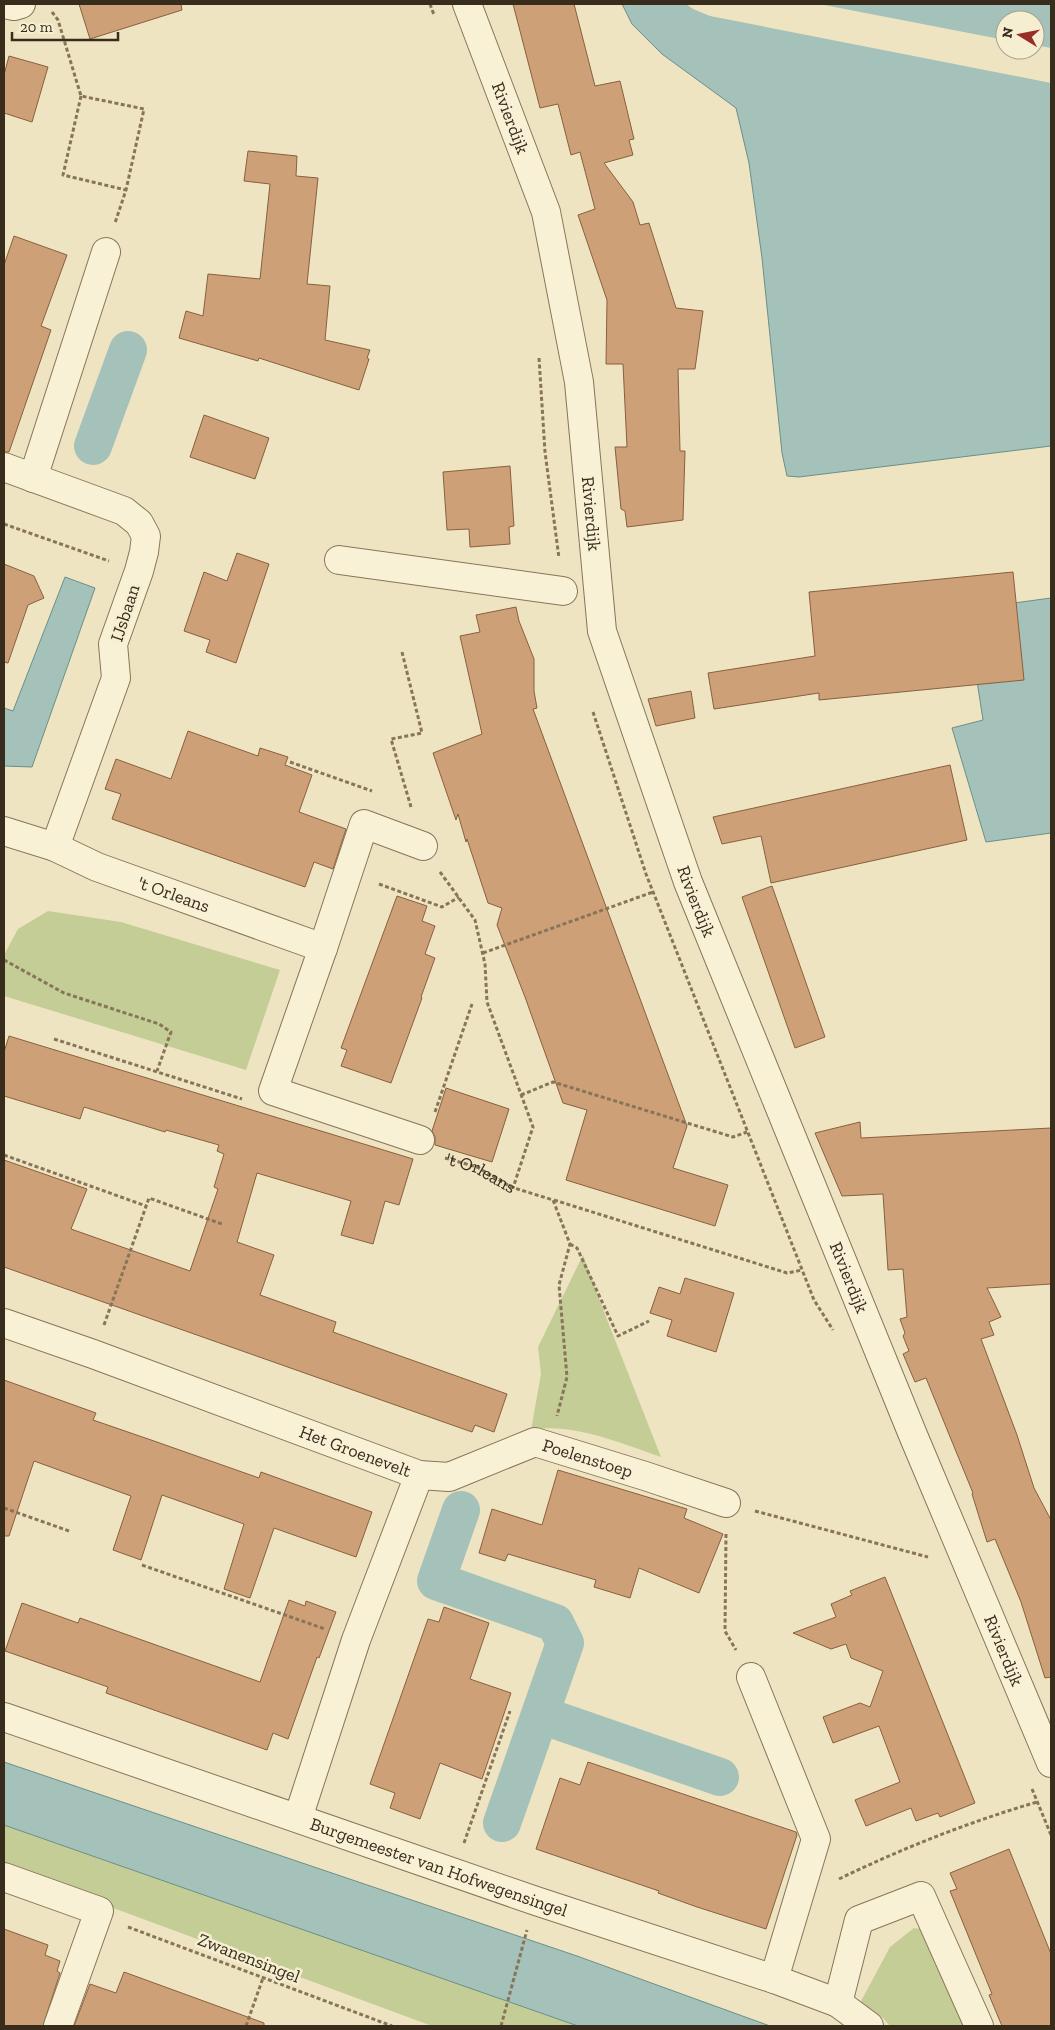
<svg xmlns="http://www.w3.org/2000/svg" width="1055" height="2030" font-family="'Zilla Slab',serif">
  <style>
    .green { fill: #c3cd95 }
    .water { fill: #a4c1ba; stroke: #6b8f88; fill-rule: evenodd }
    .pier { fill: #efe4c1 }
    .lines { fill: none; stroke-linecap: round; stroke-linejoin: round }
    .canal { stroke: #a4c1ba; stroke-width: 38 }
    .building { fill: #cda077; stroke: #88603e }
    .minor-casing { stroke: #887559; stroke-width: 30 }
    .path { stroke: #887559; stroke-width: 3; stroke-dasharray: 4 2.5; stroke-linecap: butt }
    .minor { stroke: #f9f1d5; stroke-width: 28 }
    .labels { text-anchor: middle; stroke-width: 5; stroke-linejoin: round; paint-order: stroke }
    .street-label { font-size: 18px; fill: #382c1d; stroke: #f6eed1 }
  </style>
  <rect width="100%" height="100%" fill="#efe4c1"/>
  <path class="green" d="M48,911L121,922L280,970L246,1070L4,996V955L18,929Z
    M583,1255L606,1317L661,1457C623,1444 572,1422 531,1430L541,1374L538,1347Z
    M4,1825L578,2026H432L70,1892L4,1864Z
    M914,1928L926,1930L975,2026H890L883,2018L860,2003L890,1947Z"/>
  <path class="water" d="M622,4H1051V446L799,477L787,476L782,453L762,258L749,163L736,108L662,54L632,24ZM1005,20H1035V50H1005Z
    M65,577L95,588L32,767L4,766V708L13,711Z
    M1051,598V833L986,842L952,728L983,720L977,681L1014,603Z
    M4,1762L577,1956L770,2026H578L4,1825Z"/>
  <path class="pier" d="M686,4H819L1005,40V50H1035V45L1051,48V83L710,16L693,9Z"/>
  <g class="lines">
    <path class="canal" d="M93,446L128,350
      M461,1510L436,1581L555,1623L565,1643L502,1823
      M541,1715L720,1777"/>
  </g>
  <path class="building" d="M79,4H181L182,10L90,39Z
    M513,4H574L595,86L620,81L634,139L629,140L633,155L604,163L633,202L640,225L649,223L676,308L703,311L695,369H678L680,451H685L683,520L627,527L625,511L621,509L615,447H627L623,364H606L607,300L578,215L595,209L580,152L571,155L558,104L540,108Z
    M9,56L48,67L32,122L4,113V75Z
    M248,151L297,156L296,176L318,178L307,284L330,286L325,340L370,350L367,358L369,359L359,390L259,358L258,361L179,338L186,311L203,316L208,274L260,279L270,184L244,181Z
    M14,236L67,255L41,326L51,330L9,452H4V265Z
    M204,415L269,438L255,479L190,457Z
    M510,466L514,526L509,527L510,544L470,547L469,529L447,530L443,472Z
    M237,553L269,564L236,663L206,652L210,640L184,631L204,572L227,581Z
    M4,564L34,576L44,598L28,605L8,663L4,662Z
    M1013,572L1024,680L819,700V693L714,709L708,673L815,656L809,592Z
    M516,607L519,621L534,659V691L537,708L533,709L687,1126L673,1168L728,1185L715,1226L566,1180L587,1110L563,1103L525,997L497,925L502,908L488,903L467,839L466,842L458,814L456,820L433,753L482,734L460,636L480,632L476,615Z
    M691,691L695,718L656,726L648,699Z
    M188,731L258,756L260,748L288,757L285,765L312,775L299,812L346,829L333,869L314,862L305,887L112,819L121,794L105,789L116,759L171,779Z
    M950,765L967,840L771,883L761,836L722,844L713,817Z
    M772,886L825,1037L795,1048L742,897Z
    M397,896L427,906L422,921L435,926L425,954L435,958L421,997L422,998L391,1083L341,1066L347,1050L341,1048Z
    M9,1036L413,1159L399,1205L385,1201L373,1244L341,1235L351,1201L257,1173L237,1242L274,1255L260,1295L336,1322L333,1332L507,1394L494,1432L475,1425L472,1432L4,1267V1160L87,1189L71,1229L190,1271L218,1189L214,1187L224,1154L217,1151L219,1145L166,1130L165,1132L84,1107L80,1119L4,1096V1052Z
    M446,1088L509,1109L492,1162L435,1145V1137L432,1131Z
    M860,1122L861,1138L1051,1128V1284L987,1288L1001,1317L989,1322L994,1335L981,1339L1017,1435L1034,1488L1051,1520V1677L1045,1678L1021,1602L995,1539L987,1542L972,1494L973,1493L926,1378L915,1382L903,1354L909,1351L903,1336L905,1333L900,1319L907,1317L903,1269L888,1270L883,1194L842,1196L815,1133Z
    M685,1278L734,1293L716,1352L667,1336L672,1320L650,1313L659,1287L680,1294Z
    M4,1380L96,1413L93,1420L154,1441L259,1478L261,1472L372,1512L356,1557L274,1528L250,1598L224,1589L244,1524L162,1495L141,1560L113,1550L131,1496L34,1461L9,1536H4Z
    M558,1470L687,1509L684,1518L723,1534L699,1593L639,1568L630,1598L594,1587L596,1580L508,1554L505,1561L479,1553L492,1509L542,1525Z
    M885,1577L975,1803L940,1817L938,1813L916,1821L911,1808L866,1826L855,1800L900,1782L879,1726L833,1743L823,1717L860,1703L870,1707L883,1671L851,1658L846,1644L831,1649L793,1633L836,1617L831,1604L852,1595L850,1591Z
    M289,1600L305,1606L306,1601L336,1612L319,1658L317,1657L288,1739L273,1733L267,1750L106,1693L108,1687L5,1651L22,1603L78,1623L80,1618L260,1682Z
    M444,1607L489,1623L470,1679L511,1693L482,1779L440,1763L420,1819L390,1808L395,1793L370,1784L428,1619L439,1622Z
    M588,1762L796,1832L797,1835L766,1929L697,1907L658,1893L659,1891L536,1849L560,1778L580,1785Z
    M1009,1849L1051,1954V2026H1002L989,1995L992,1994L950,1891L957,1889L950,1873Z
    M4,1929L48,1945L45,1955L60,1961L57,1971L60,1973L43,2026H4Z
    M124,1972L264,2023V2026H74L90,1984L116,1993Z"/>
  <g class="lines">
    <defs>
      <g id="minor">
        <path d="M5,4L14,6L21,4"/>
        <path id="s2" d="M467,4L546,212L579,382L602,631L688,882L913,1435L1051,1763"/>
        <path d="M4,467L124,511L139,523L146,536L144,552L139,571L113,644L116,678L55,847L4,831"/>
        <path d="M33,478L106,252"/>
        <path d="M339,560L563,591"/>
        <path id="s3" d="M55,847L97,867L323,948L273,1091L420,1140"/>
        <path d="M323,948L364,824L423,846"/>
        <path id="s4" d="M4,1323L93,1354L419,1475L356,1640L298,1818"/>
        <path id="s5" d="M419,1475L449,1477L535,1442L645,1476L726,1503"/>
        <path d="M751,1677L816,1839L774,1979"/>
        <path id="s6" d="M4,1717L536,1901L774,1979L838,2003L869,2026"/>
        <path d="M4,1877L99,1911L58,2026"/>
        <path d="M838,2003L859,1920L921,1896L979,2026"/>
      </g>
    </defs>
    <use href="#minor" class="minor-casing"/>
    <g class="path">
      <path d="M430,4L434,15"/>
      <path d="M52,12L58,20L81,96L144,109L126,190L115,223"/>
      <path d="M81,96L63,175L126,190"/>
      <path d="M539,358L545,452L559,558"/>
      <path d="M4,524L109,561"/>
      <path d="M402,652L422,733L391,739L411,807"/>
      <path d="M593,712L646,874L814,1300L833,1330"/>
      <path d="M290,762L372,791"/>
      <path d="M440,872L475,920L485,964L487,1002L533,1127L513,1188"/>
      <path d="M379,884L442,907L459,897"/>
      <path d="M483,953L653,892"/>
      <path d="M4,960L64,993L159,1024L171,1032L157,1071"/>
      <path d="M54,1039L242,1099"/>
      <path d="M521,1095L553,1082L733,1137L747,1132"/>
      <path d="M435,1112L472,1004"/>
      <path d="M4,1155L146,1206"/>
      <path id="s1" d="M445,1158L477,1167L511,1187L553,1200L570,1244L559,1285L567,1377L557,1416"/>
      <path d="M554,1200L787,1273L802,1270"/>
      <path d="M570,1244L577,1248L618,1336L649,1321"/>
      <path d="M104,1325L149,1198L222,1224"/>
      <path d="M4,1508L69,1531"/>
      <path d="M755,1511L928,1557"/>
      <path d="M726,1534L725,1631L736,1650"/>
      <path d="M142,1565L325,1629"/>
      <path d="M1032,1789L1051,1835"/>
      <path d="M464,1843L510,1711"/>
      <path d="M839,1879C903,1848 969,1822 1037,1802"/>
      <path d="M128,1927L392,2026"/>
      <path d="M246,2026L263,1978"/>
      <path d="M501,2026L527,1930"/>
    </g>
    <use href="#minor" class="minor"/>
  </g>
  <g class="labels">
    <g class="street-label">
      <text dy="6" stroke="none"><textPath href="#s2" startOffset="122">Rivierdijk</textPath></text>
      <text dy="6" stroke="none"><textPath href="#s2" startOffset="528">Rivierdijk</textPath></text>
      <text transform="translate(125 613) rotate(-72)" y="6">IJsbaan</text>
      <text dy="6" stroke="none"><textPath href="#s3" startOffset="128">'t Orleans</textPath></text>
      <text dy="6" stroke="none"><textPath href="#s2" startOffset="932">Rivierdijk</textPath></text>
      <text dy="6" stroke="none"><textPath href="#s1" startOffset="39">'t Orleans</textPath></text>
      <text dy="6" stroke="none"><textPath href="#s2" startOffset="1338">Rivierdijk</textPath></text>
      <text dy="6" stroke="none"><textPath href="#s4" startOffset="374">Het Groenevelt</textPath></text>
      <text dy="6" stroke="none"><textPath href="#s5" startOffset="178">Poelenstoep</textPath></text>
      <text dy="6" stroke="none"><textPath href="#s2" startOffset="1742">Rivierdijk</textPath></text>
      <text dy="6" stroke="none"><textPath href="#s6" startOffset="460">Burgemeester van Hofwegensingel</textPath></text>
      <text transform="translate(249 1958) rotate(21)" y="6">Zwanensingel</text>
    </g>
  </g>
  <rect width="1055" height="2030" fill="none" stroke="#382c1d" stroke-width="10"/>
  <g transform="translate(1020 35) rotate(280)"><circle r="24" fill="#f6eed1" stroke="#aaa089"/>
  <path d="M0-4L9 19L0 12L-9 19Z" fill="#982e28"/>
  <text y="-8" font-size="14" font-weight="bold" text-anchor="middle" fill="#382c1d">N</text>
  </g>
  <path d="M12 32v8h106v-8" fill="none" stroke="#382c1d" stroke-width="2.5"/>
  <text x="20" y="32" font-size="15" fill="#382c1d" stroke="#f6eed1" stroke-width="4" paint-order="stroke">20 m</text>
</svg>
